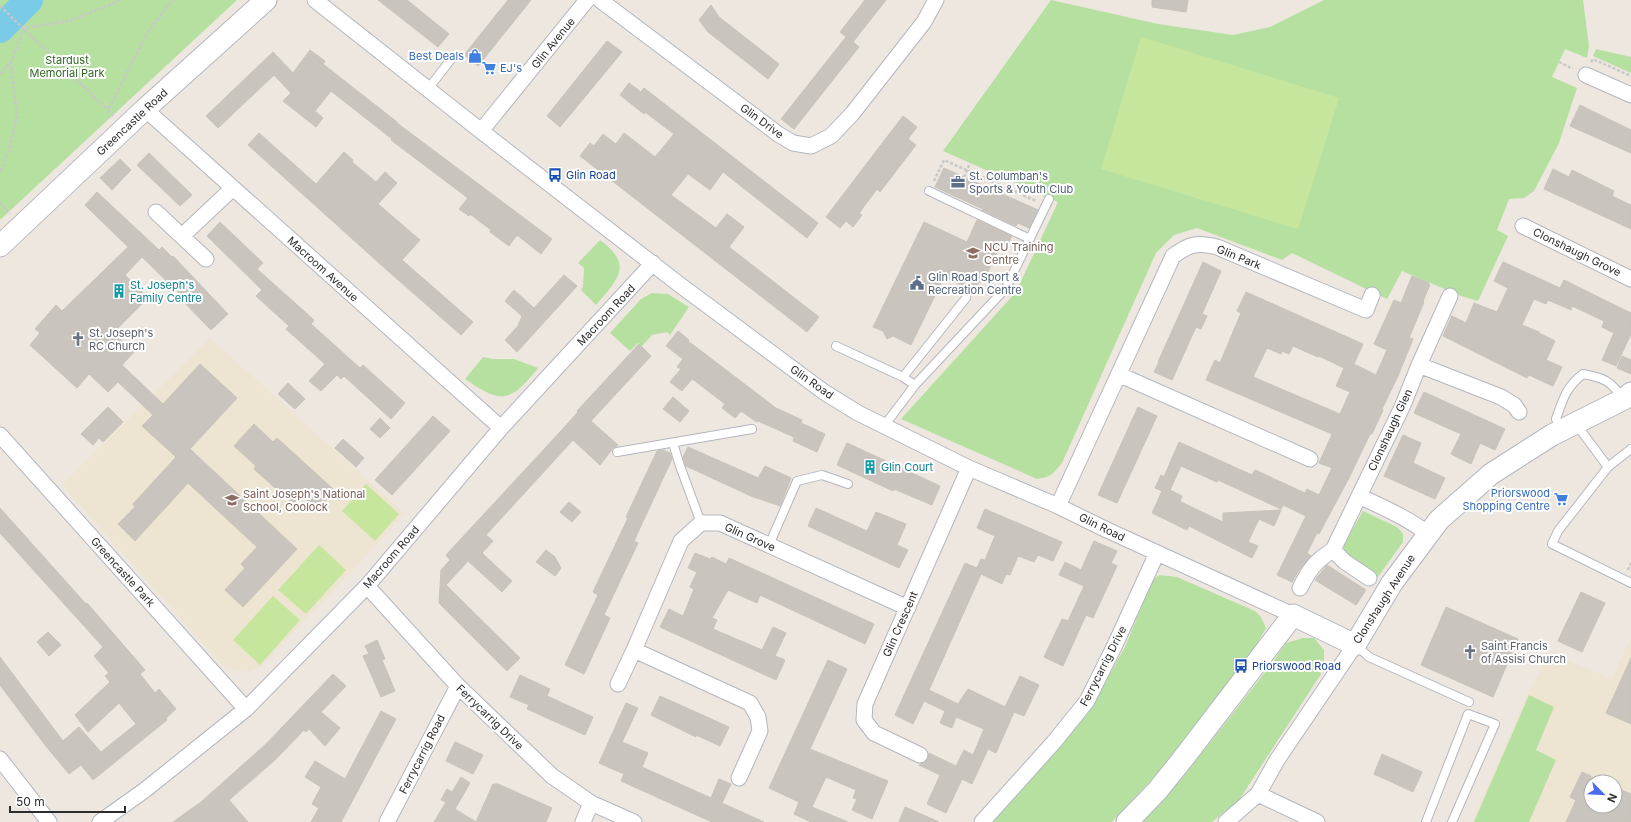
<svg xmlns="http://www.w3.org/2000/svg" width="1631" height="822" font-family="Inter,sans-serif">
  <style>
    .education { fill: #ede4d1; fill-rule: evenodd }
    .green { fill: #b6e0a0 }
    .pitch { fill: #c7e69d }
    .water { fill: #7acbe7 }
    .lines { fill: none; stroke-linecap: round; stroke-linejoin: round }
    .river { stroke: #7acbe7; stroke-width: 28 }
    .building { fill: #c9c5be; stroke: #c8c3b9; fill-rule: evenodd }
    .lane-casing { stroke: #b3b6bf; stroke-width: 10 }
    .street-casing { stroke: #b3b6bf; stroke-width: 17 }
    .secondary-casing { stroke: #b3b6bf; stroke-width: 23 }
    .path { stroke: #c8c8c8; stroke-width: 2.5; stroke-dasharray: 3 2; stroke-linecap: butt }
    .lane { stroke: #fff; stroke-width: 8 }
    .street { stroke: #fff; stroke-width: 15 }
    .secondary { stroke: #fff; stroke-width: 21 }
    .labels { text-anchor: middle; stroke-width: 4; stroke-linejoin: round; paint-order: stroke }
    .street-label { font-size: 11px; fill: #2c2c2c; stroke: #fff }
    .shop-label { font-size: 11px; fill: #366cbe; stroke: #fff; text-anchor: end }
    .park-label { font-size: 11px; fill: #2f6620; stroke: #fff }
    .transit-label { font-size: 11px; fill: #164399; stroke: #fff; text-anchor: start }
    .service-label { font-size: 11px; fill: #4e5e75; stroke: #fff; text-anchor: start }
    .education-label { font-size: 11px; fill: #785e54; stroke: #fff; text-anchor: start }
    .culture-label { font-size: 11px; fill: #0d838f; stroke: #fff; text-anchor: start }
    .worship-label { font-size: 11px; fill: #5b616d; stroke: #fff; text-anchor: start }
  </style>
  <rect width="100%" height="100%" fill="#ede7e0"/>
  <path class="education" d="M210,338L405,514L261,667L248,672L226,668L217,659L62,485Z
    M1631,638V822H1472L1528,693L1550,653L1612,679ZM1591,782H1615V806H1591Z"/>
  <path class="green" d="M0,0H237L0,220Z
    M1051,0L1158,24L1233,35L1270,27L1324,0H1583L1589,46L1587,58L1565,49L1552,77L1577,88L1559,143L1534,191L1524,198L1509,199L1497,230L1508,236L1478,301L1461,296L1402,271L1387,299L1292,253L1282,260L1197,228L1174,235L1156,253L1062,463C1053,474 1051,477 1037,479L901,419L1016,292L1058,202L943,151Z
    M1596,49L1631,57V73L1593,56Z
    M600,240C634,265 618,279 596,305L581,290L583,286L584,268L578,263Z
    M652,293L668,294L689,307L670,335L667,332L652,335L642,346L638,343L630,351L610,333L641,299Z
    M483,357L493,359H514L538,368C510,403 501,404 465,379Z
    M1363,511L1397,527L1403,534V542L1375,581L1348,559L1343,546Z
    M1159,575L1177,577L1255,611L1261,617L1266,628L1245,665L1178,751L1112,822H992L1087,715L1125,647L1152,581Z
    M1303,638H1314L1324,650V660L1319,669L1321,674L1239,800L1212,822H1142L1184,776L1273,662L1286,643Z
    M1529,695L1554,707L1536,750L1556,760L1529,822H1474Z"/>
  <path class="pitch" d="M1141,37L1339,98L1298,229L1101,169Z
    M366,484L399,514L375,541L342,511Z
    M319,545L346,570L306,614L278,590Z
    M273,596L300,620L260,665L233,640Z"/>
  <path class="water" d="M1,16L13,28L0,43V18Z"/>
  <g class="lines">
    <path class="river" d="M0,29L29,0"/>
  </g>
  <path class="building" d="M378,0H407L449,34L438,47Z
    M508,0H531L478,66L464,55Z
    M865,0H886L853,42L859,47L794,129L781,119L846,37L849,39L840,32Z
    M1152,0H1188L1186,12L1152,7Z
    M711,5L719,17L779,64L768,79L708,32L699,20Z
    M607,41L622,52L560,127L547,116Z
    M310,50L325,61L323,64L397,122V123L552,239L541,254L517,235L509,246L490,232L491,230L470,214L469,216L459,209L468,198L391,140L392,139L331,91L315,111L323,118L316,127L283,101L291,93L274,75L218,128L206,116L273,52L293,73Z
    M629,83L641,92L644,88L818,223L807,238L723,172L710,190L688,174L671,195L716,228L727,214L744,227L729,247L819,317L807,332L580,156L590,143L594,146L603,134L616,144L624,133L655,157L674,134L645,112L644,114L620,95Z
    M1580,105L1631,130V153L1570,126Z
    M903,116L917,127L908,139L916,145L880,192L877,189L859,213L862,215L853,227L846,221L840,228L826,217Z
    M259,133L316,184L344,152L353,160L352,162L376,182L385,172L397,183L378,204L420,240L402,260L473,322L461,335L388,271L248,145Z
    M149,153L192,195L180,206L137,165Z
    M120,159L131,170L112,190L100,178Z
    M944,168L1038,210L1029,228L1018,223L1016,226L982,210L983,209L935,187Z
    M1553,169L1569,177L1572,170L1614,191L1612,196L1631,205V229L1544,189Z
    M97,192L159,250L162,247L172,257L173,256L228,314L211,330L179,297L181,295L142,257L125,275L148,298L113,333L134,352L122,365L163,404L200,364L237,398L190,449L297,549L243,607L225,590L245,568L241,564L257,547L188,483L135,541L118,524L135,507L133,504L176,457L142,426L153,415L118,382L108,392L89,374L77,388L30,345L40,333L35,329L56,305L62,311L128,247L85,205Z
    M977,220L1012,236L1005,250L999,248L986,276L972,290L944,277L911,345L893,336L887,339L883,331L873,327L924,222L967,242Z
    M220,222L263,263L257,269L314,320L311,324L360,368L363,365L405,403L391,419L344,376L341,379L337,375L321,391L309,381L325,364L286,329L289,326L256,296L262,290L207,236Z
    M1203,262L1221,271L1202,314L1207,316L1201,329L1196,327L1172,380L1154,372L1159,362H1158Z
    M1503,262L1560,288L1564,280L1631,313V334L1616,366L1602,360L1614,333L1602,327L1604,321L1572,306L1571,310L1548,300L1546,304L1534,299L1522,325L1539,332V333L1555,341L1546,360L1562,367L1553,386L1529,375L1527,378L1443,336L1452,316L1466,323L1474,303L1497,312L1508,288L1494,281Z
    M564,275L577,286L517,352L505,340L518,326L522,316L505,301L514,290L534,308Z
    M1412,276L1429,283L1428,285H1430L1423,301L1424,302L1409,338L1413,339L1398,376L1382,409L1383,410L1372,434H1370L1349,478L1319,534L1317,533L1307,553L1311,556L1299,570L1292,582L1277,575L1306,516L1283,505L1281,509L1218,480L1217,482L1181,466L1170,490L1182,496L1180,501L1181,502L1223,522V513L1281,510L1274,526L1259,519L1248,542L1258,546L1252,558L1189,526L1187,530L1152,513L1162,491L1155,488L1161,475L1164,477L1179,442L1252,475L1255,470L1305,493L1307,489L1319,495L1332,468L1319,463L1332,434L1206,380L1215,360L1220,363L1241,313L1237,311L1246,292L1363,344L1354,364L1376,375L1387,350L1374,344L1394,300L1401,303ZM1293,346L1318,357L1319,356L1344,368L1336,386L1350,392L1340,414L1253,377L1267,348L1281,354L1282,351L1289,354Z
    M678,331L689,340L688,341L776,408L802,420L801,423L825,434L817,452L793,441L794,437L758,421L757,422L741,411L735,418L722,408L725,404L695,381L692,379L682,391L670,382L681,369L677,367L683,359L666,346Z
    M639,344L651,356L591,421L618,445L613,448L600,465L573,440L486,535L493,541L482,553L512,581L502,592L468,561L446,585L520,658L507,671L439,603L441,570L450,560L446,555L560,432L578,412L577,411Z
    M1622,356L1631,360V374L1617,368Z
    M288,383L305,399L295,409L278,394Z
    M1424,392L1505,429L1495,450L1480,443L1471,464L1451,454L1461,434L1414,413Z
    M673,397L689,411L680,422L663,409Z
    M108,407L123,422L103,442L99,438L93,445L81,434Z
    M1138,407L1157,416L1117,503L1098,495Z
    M433,416L450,431L392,495L375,480Z
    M380,418L390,428L380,438L370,429Z
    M254,424L273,442L277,438L332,488V493L317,510L301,495L293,504L254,469L256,466L234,446Z
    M1403,435L1421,443L1413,463L1445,478L1435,499L1384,476Z
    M343,439L364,458L356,467L335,448Z
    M847,443L940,486L932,505L894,489L893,491L837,465Z
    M688,447L758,478L765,466L791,478L780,506L751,496L686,466L683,457Z
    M663,450L670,453L672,459L634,541L638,543L604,615L610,618L584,674L565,665L598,595L593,592L628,518L626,517L657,451Z
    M569,502L581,512L572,522L560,512Z
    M0,508L86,604L87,603L145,670L140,674L155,693L159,689L176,709L166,718L167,720L93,780L81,765L69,774L45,745L0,685V657L63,741L79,727L101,752L136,724L119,703L88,732L75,715L110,682L105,676L109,673L94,656L103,647L0,533Z
    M816,508L867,531L876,512L906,524L897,545L908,550L899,568L808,526Z
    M985,509L1062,542L1053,561L1038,555L1034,562L1018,556L1010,575L1006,574L1002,584L981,574L929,690L958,704L968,689L1005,707L1020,676L1039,685L1024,716L1014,712L996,753L988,749L972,784L962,779L946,813L927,804L940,775L919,765L928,759L929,753L956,766L964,750L973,755L984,729L956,717L952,728L940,723L945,711L924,701L913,724L895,715L965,563L977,568L981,559L985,560L995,536L977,528Z
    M1094,541L1117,551L1111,563L1117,566L1093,618L1086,615L1063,666L1044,657L1062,619L1068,621L1084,586L1059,575L1065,562L1081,570Z
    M546,550L555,557L561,568L555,576L536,562Z
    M695,553L710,559L712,557L726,564L729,558L874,624L865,644L760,595L757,603L728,590L712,618L717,620L713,629L762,650L773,627L786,633L775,656L785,660L776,680L660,627L669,609L683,616L694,589L690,587L697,572L688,568Z
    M1327,565L1366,590L1356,605L1315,580Z
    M1581,592L1605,603L1582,652L1558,641Z
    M1446,607L1518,639L1493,697L1421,665Z
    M48,632L61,645L49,656L37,642Z
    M377,640L385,659L382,660L395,691L381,697L363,656L369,654L365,646Z
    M1631,658V724L1606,713Z
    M828,660L847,669L810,749L888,781L872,819L852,810L857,799L853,798L856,790L826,777L812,807L848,822H811L794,814L799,802L769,788Z
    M333,674L346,686L321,712L340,728L325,746L309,729L306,732L304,730L275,760L229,800L248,822H173L201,802L266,744Z
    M520,675L550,689L547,696L593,717L585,735L527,709L529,705L510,697Z
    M660,696L729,727L720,746L696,735V737L651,715Z
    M626,703L638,708L622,742L648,753L642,767L711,798L719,779L731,784L722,803L764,822H712L621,781L624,774L599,763Z
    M381,711L396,719L341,822H311L319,808L312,804L321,787L305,777L315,761L345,779Z
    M455,742L483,755L473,774L446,761Z
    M1382,754L1422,772L1413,792L1374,774Z
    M1582,772L1591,776V806H1615V787L1631,794V822H1566L1576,800L1570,797Z
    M461,777L470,783L455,809L476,822L493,784H498L552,808L546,822H434L446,802L441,800L447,789L452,792Z
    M905,807L939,822H899Z"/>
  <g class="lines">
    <defs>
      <path id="lane" d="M428,89L452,58
        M929,191L1030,239
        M836,346L903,377L915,385
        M903,377L966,298
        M1576,424L1608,467
        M884,426L915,385L1006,288L1049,199
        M1561,430L1556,419C1563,399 1566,387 1583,374C1605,378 1610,381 1623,398
        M673,443L680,466L701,523
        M1631,449L1608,467L1558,531L1552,544L1631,583
        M617,452L752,429
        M769,545L797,481L822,475L848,484
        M1356,645L1369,657L1469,702
        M1426,822L1468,714L1495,724L1452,822"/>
      <path id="street" d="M315,0L481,131L680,285L824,392L858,413L969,468L1058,506L1107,530L1293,615
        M600,0L778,134L793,143L811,146L831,136L852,114L924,22L936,0
        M1586,75L1631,95
        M145,109L501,428
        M481,131L587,0
        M156,212L206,259
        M1523,226L1631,279
        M182,236L233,188
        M1419,365L1501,397L1514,405L1519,412
        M1120,375L1310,459
        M0,435L246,709
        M1359,496C1382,507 1408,518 1428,534
        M1058,506L1173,256C1190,244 1196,242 1217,247L1366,310L1372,295
        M1333,550L1345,562L1369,578
        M367,586L458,686L552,776L591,803L634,822
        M1300,588C1309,570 1315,561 1333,550L1403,405L1419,365L1450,296
        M618,684L634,650
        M920,755L874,733L864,720L865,704L969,468
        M0,759L49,822
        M739,778L760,731L758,717L750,703L634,650L681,541L701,523H720L908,608
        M1258,794L1317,822
        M100,822L145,790L246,709L367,586L501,428L653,263
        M387,822L458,686
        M583,822L591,803
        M982,822L1054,742L1087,701L1114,647L1157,553
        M1226,822L1258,794L1277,760L1355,645"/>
      <path id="secondary" d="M0,246L145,109L266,0
        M1127,822L1157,791L1182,760L1293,615L1355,645L1392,583L1439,520L1491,474L1552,435L1624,399L1631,393"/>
    </defs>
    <use href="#lane" class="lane-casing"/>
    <use href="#street" class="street-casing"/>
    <use href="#secondary" class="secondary-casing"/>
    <path class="path" d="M0,6L108,110
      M1559,62L1573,69
      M1591,62L1593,59L1631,76
      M0,74L11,62L24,28L69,21L121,0
      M113,116L108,110L146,35L172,0
      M0,171L9,150L17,115L11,63
      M964,177L970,163
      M934,181L944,160L1036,201
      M0,202L10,214
      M1628,570L1631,563"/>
    <use href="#lane" class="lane"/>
    <use href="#street" class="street"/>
    <use href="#secondary" class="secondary"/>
  </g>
  <defs>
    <symbol id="shop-bare" viewBox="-9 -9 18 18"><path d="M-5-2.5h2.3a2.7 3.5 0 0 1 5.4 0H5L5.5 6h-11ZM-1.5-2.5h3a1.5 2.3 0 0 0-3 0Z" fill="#3f7fe0" stroke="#fff" stroke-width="2.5" paint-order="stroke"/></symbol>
    <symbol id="supermarket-bare" viewBox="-9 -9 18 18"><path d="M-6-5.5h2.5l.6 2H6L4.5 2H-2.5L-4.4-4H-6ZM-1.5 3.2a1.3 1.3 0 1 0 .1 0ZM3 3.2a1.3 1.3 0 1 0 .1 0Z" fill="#3f7fe0" stroke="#fff" stroke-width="2.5" paint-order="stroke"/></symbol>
    <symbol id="bus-bare" viewBox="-9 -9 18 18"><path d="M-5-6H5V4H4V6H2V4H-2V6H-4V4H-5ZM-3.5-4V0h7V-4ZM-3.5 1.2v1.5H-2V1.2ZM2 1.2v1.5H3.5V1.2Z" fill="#1a4fb4" stroke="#fff" stroke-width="2.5" paint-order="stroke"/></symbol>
    <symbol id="office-bare" viewBox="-9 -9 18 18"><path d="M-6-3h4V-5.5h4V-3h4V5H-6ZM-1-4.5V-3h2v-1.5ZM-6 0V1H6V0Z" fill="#5c6f8a" stroke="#fff" stroke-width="2.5" paint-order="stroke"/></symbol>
    <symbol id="university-bare" viewBox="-9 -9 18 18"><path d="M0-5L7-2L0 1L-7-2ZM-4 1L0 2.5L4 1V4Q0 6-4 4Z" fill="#8d6e63" stroke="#fff" stroke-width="2.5" paint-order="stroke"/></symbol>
    <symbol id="civic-bare" viewBox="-9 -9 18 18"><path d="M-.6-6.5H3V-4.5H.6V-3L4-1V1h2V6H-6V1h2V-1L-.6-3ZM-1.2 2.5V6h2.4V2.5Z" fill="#5c6f8a" stroke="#fff" stroke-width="2.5" paint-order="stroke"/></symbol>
    <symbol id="building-bare" viewBox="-9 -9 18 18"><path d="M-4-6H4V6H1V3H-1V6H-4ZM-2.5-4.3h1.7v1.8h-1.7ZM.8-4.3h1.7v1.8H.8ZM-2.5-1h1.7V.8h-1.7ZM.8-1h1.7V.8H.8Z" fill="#0f9aa8" stroke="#fff" stroke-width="2.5" paint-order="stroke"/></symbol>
    <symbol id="church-bare" viewBox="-9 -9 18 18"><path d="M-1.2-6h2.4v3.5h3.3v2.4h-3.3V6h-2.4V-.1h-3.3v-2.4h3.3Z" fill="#6b7280" stroke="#fff" stroke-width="2.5" paint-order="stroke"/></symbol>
    <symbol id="school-bare" viewBox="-9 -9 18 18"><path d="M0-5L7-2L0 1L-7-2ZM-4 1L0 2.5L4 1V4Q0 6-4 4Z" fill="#8d6e63" stroke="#fff" stroke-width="2.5" paint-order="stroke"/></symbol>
  </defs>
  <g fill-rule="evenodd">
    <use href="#shop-bare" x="465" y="46" width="20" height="20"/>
    <use href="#supermarket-bare" x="479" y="58" width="20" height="20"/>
    <use href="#bus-bare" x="545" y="165" width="20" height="20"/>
    <use href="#office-bare" x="948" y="172" width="20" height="20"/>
    <use href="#university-bare" x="963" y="243" width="20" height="20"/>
    <use href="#civic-bare" x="907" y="273" width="20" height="20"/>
    <use href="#building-bare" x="109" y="281" width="20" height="20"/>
    <use href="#church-bare" x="68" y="329" width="20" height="20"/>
    <use href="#building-bare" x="860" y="457" width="20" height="20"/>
    <use href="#supermarket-bare" x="1551" y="489" width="20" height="20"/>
    <use href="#school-bare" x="222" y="490" width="20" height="20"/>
    <use href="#church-bare" x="1460" y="642" width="20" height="20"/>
    <use href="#bus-bare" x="1231" y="656" width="20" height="20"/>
  </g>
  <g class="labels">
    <g class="street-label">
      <text transform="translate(553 43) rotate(-51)" y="4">Glin Avenue</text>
      <text transform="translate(762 121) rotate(36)" y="4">Glin Drive</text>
      <text transform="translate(132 122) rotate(-43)" y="4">Greencastle Road</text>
      <text transform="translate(1577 252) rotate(26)" y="4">Clonshaugh Grove</text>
      <text transform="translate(1239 257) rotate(22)" y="4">Glin Park</text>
      <text transform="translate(323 269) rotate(42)" y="4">Macroom Avenue</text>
      <text transform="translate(606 315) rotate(-47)" y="4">Macroom Road</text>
      <text transform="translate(812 382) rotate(35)" y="4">Glin Road</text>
      <text transform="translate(1390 430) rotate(-65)" y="4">Clonshaugh Glen</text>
      <text transform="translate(1102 527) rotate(26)" y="4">Glin Road</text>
      <text transform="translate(750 537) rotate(24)" y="4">Glin Grove</text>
      <text transform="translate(391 557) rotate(-49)" y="4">Macroom Road</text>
      <text transform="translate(123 572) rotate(48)" y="4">Greencastle Park</text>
      <text transform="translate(1384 599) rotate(-57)" y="4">Clonshaugh Avenue</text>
      <text transform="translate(900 624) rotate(-66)" y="4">Glin Crescent</text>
      <text transform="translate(1103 666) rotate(-63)" y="4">Ferrycarrig Drive</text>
      <text transform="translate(490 717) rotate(44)" y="4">Ferrycarrig Drive</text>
      <text transform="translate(422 754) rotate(-63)" y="4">Ferrycarrig Road</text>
    </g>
    <g class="shop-label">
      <text x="464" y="60">Best Deals</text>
      <text x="500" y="72" text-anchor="start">EJ's</text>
      <text x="1550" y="497">Priorswood<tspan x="1550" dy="13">Shopping Centre</tspan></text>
    </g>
    <g class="park-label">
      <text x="67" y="64">Stardust<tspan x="67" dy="13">Memorial Park</tspan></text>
    </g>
    <g class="transit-label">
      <text x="566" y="179">Glin Road</text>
      <text x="1252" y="670">Priorswood Road</text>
    </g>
    <g class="service-label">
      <text x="969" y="180">St. Columban's<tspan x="969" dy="13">Sports &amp; Youth Club</tspan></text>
      <text x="928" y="281">Glin Road Sport &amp;<tspan x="928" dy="13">Recreation Centre</tspan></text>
    </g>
    <g class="education-label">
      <text x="984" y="251">NCU Training<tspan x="984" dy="13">Centre</tspan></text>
      <text x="243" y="498">Saint Joseph's National<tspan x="243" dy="13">School, Coolock</tspan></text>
    </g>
    <g class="culture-label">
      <text x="130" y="289">St. Joseph's<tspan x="130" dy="13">Family Centre</tspan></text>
      <text x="881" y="471">Glin Court</text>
    </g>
    <g class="worship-label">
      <text x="89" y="337">St. Joseph's<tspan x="89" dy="13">RC Church</tspan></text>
      <text x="1481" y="650">Saint Francis<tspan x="1481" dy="13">of Assisi Church</tspan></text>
    </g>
  </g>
  <g transform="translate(1603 794) rotate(114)"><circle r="19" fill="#ffffff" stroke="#ababab"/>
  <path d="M0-3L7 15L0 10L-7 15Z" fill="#4b6bef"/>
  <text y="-6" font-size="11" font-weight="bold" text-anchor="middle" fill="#2c2c2c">N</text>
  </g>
  <path d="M10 806v6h115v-6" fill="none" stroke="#2c2c2c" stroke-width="2"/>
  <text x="16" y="806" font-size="12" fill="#2c2c2c" stroke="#ffffff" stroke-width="3" paint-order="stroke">50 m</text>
</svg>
